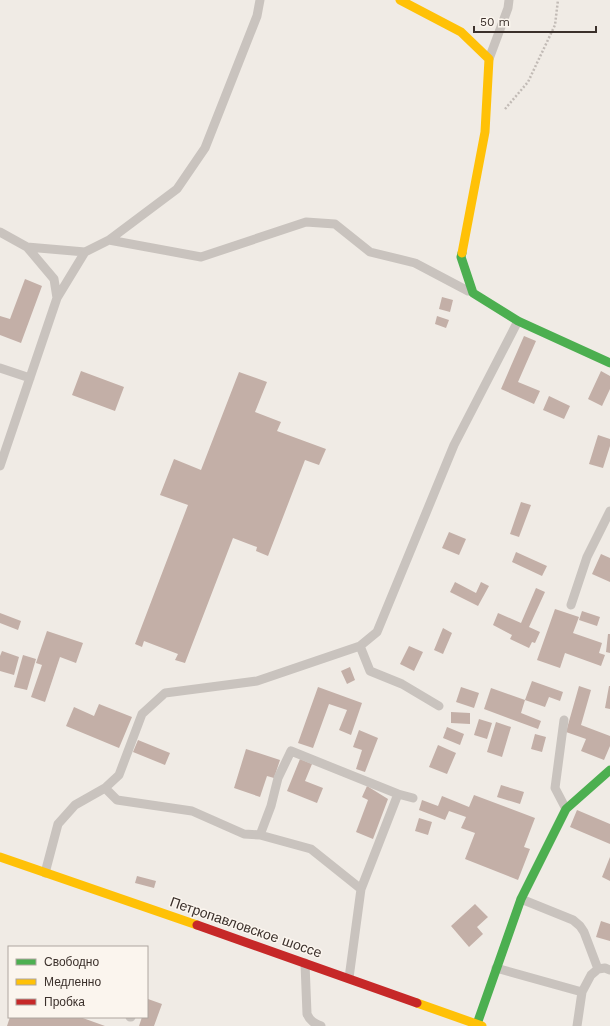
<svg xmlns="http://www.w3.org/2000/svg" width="610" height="1026" font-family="'Work Sans',sans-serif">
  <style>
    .building { fill: #c3afa7 }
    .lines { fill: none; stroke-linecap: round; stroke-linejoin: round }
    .path { stroke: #c2bbb6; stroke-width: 2.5; stroke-dasharray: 2 2; stroke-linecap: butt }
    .lane { stroke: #c9c3be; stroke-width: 9 }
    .fast { stroke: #4caf50; stroke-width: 9 }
    .slow { stroke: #ffc107; stroke-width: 9 }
    .jam { stroke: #c62828; stroke-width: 9 }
    .labels { text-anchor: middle; stroke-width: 3; stroke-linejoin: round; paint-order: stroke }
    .street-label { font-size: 14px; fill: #3b302b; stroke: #fbf5ee }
  </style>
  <rect width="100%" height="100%" fill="#f0ebe5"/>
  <path class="building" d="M25,279L42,286L21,343L0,335V316L10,319Z
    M442,297L453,300L450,312L439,309Z
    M437,316L449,320L446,328L435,324Z
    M524,336L536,341L518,382L540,391L534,404L501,389Z
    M81,371L124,387L115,411L72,395Z
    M601,371L610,376V389L602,406L588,399Z
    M239,372L267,382L255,412L281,422L277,431L326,449L319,465L305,460L268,556L256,551L257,547L233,538L185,663L175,660L178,654L144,641L142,647L135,644L188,505L160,495L174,459L201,470Z
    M549,396L570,406L564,419L543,410Z
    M598,435L610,439V446L603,468L589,464Z
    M521,502L531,505L519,537L510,534Z
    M449,532L466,539L459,555L442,548Z
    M516,552L547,566L542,576L512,562Z
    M601,554L610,558V582L592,574Z
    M455,582L476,593L481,582L489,586L478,606L450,592Z
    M536,588L545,592L529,627L540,632L535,643L532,642L529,648L510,639L512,635L493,625L498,613L521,623Z
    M555,609L579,617L573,633L602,643L599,653L605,655L601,666L565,653L560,668L537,660Z
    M582,611L600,617L597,626L579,620Z
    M0,613L21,621L18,630L0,623Z
    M443,628L452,633L443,654L434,650Z
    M47,631L83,643L76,663L60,657L45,702L31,697L42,665L36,663Z
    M608,634H610V653L606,652Z
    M409,646L423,652L414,671L400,664Z
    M2,651L19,657L14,675L0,671V656Z
    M23,655L36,659L27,690L14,687Z
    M350,667L355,680L347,684L341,671Z
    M532,681L563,692L560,701L549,697L545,707L525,700Z
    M579,686L591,690L581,725L610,736V746L604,760L581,751L586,739L566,732Z
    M609,686H610V709L605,708Z
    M318,687L362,703L351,735L339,730L347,710L329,704L313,748L298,743Z
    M461,687L479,693L474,708L456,702Z
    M491,688L525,700L521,713L541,721L538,729L484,709Z
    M99,704L132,717L119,748L66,726L74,707L94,716Z
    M451,712L470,713V724L451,723Z
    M479,719L492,723L487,739L474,735Z
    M496,722L511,727L502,757L487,752Z
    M447,727L464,734L460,745L443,738Z
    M359,730L378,738L365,772L356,769L362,750L353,747Z
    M535,734L546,737L542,752L531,749Z
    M138,740L170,753L165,765L133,752Z
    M438,745L456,753L447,774L429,767Z
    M246,749L280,760L274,778L267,776L260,797L234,788Z
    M300,759L312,764L305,781L323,788L317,803L287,791Z
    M501,785L524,792L520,804L497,797Z
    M367,786L388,799L373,839L356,832L368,800L362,797Z
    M474,795L535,818L524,847L530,849L518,880L465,859L475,833L461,828L466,817L449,811L445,820L419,810L422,800L438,806L442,796L469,807Z
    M577,810L610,824V844L570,827Z
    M419,818L432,822L428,835L415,831Z
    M610,857V881L602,877Z
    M137,876L156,881L154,888L135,883Z
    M475,904L488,917L477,927L483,934L469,947L451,926Z
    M601,921L610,924V941L596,937Z
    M148,999L162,1004L154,1026H139L142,1017H147V1003Z
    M10,1017H80L105,1026H7Z"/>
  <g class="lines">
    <path class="path" d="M505,109L528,82L555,25L558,0"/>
    <path class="lane" d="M489,59L508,8L509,0
      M0,232L27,247L85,252
      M109,240L177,189L205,148L257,16L260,0
      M27,247L54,279L57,298
      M0,368L30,378
      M0,466L57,298L85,252L109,240L201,257L306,222L335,224L370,252L415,263L468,291
      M571,605L587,557L610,511
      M360,646L370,671L402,684L439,706
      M564,720L555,788L566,809
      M105,788L117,800L192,811L244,834L260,835L311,849L361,889
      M260,835L271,806L278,778L291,751L398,794L413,798
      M45,873L58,824L75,805L105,788L119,775L142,714L165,693L257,681L360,646L377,632L454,445L518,321
      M521,899L573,920L580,926L584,932L598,969
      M305,963L307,1014C310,1021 314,1023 321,1026
      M496,968L582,992
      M349,978L361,889L398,794
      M130,1017H131
      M577,1026L582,992L591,975L598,969L605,968L610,970"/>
    <path class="fast" d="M462,253L461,257L473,293L518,321L610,363
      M477,1024L521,899L566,809L610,770"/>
    <path class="slow" d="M400,0L461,32L489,59L485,132L462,253
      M0,857L197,925
      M417,1003L482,1026"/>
    <path class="jam" d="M197,925L417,1003"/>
  </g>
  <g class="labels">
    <g class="street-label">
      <text transform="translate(246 927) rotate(19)" y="5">Петропавловское шоссе</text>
    </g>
  </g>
  <rect x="8" y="946" width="140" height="72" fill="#fbf5ee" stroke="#aea6a0"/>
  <rect x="16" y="959" width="20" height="6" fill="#4caf50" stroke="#aea6a0"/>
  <text x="44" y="966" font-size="12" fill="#3b302b">Свободно</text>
  <rect x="16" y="979" width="20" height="6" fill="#ffc107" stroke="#aea6a0"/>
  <text x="44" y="986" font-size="12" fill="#3b302b">Медленно</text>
  <rect x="16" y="999" width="20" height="6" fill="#c62828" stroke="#aea6a0"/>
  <text x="44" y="1006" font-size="12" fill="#3b302b">Пробка</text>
  <path d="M474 26v6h122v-6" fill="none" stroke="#3b302b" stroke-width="2"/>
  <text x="480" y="26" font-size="12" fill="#3b302b" stroke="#fbf5ee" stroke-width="3" paint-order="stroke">50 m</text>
</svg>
